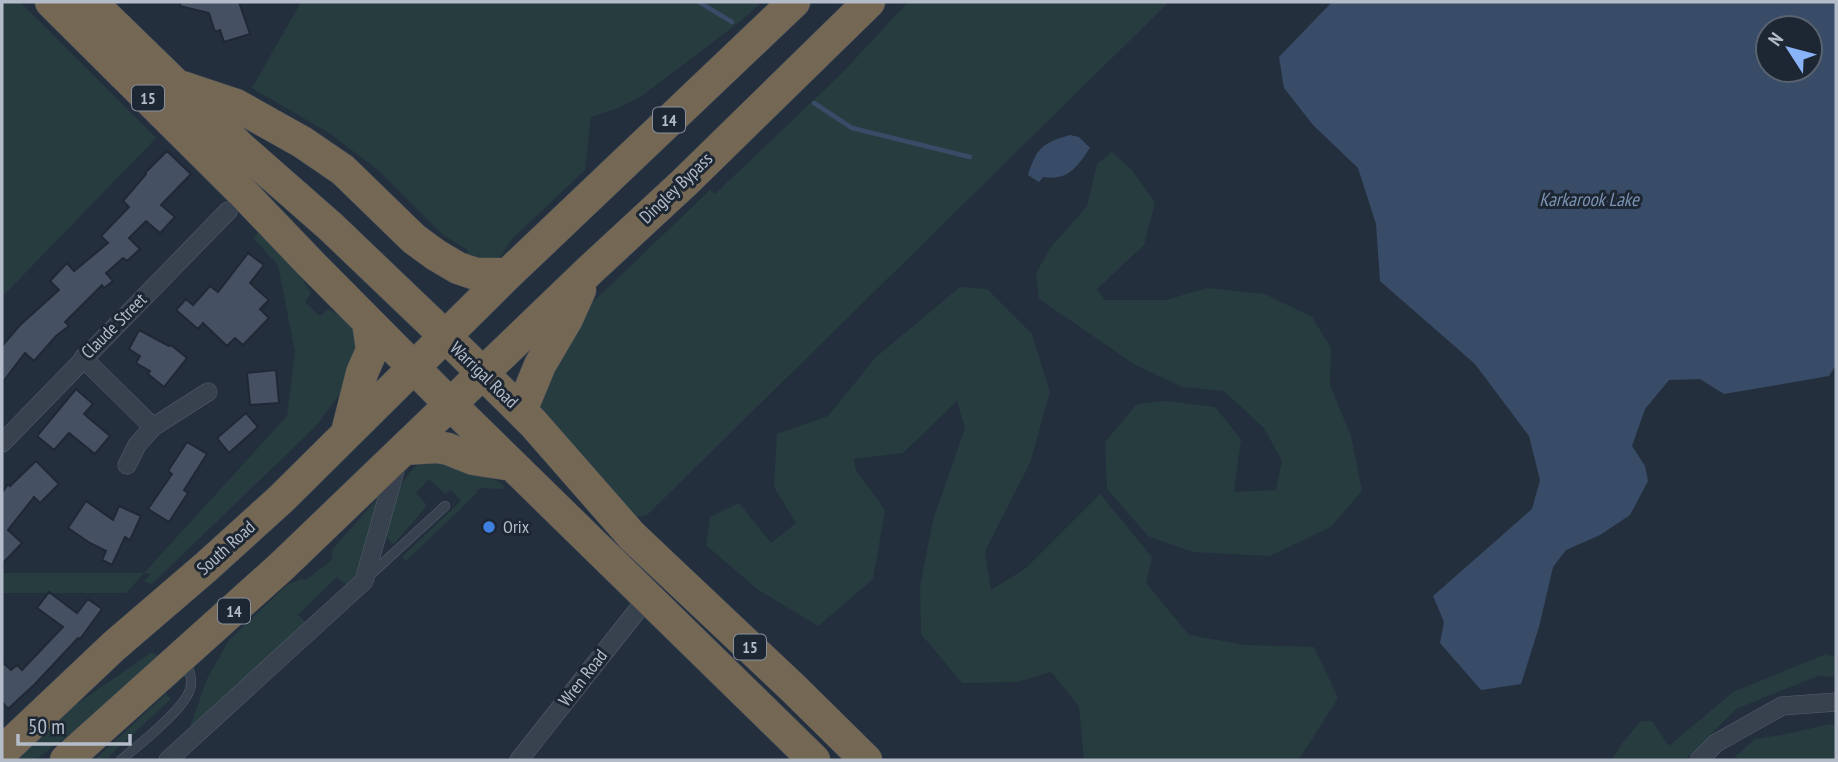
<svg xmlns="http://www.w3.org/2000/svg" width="1838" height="762" font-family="'PT Sans Narrow',sans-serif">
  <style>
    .green { fill: #263c3f }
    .water { fill: #394c67; fill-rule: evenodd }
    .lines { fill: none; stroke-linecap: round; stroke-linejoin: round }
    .stream { stroke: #394c67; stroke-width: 4.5 }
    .building { fill: #455162; stroke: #1f2835; stroke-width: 2 }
    .lane-casing { stroke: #565f6c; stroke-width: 10 }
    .street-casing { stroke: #565f6c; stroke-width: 19 }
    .highway-casing { stroke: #434c59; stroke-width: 33 }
    .lane { stroke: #38414e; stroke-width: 9 }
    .street { stroke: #38414e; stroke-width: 18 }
    .highway { stroke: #746855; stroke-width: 32 }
    .shop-dot { fill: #3f7fe0; stroke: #1d2633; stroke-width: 2.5 }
    .labels { text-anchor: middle; stroke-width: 6; stroke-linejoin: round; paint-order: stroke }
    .shield { fill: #1d2633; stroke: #878f9c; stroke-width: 2 }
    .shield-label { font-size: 16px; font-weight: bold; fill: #b4bcc9 }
    .street-label { font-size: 18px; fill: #b4bcc9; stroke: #1d2633 }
    .poi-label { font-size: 18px; fill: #b4bcc9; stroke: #1d2633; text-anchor: start }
    .water-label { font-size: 19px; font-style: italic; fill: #7c92b1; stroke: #1d2633 }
  </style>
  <rect width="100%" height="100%" fill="#242f3e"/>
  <path class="green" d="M2,2H20L156,138L2,297Z
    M301,2H762L742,20L642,96L618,108L591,117L585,170L512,239L499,259L464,263L468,250L443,235L378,170L329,133L252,88Z
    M908,2H1169L647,515L635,517L540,414L536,389L575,319L710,190L715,194L843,72Z
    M1112,152L1131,169L1155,202L1144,245L1097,289L1105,300H1166L1207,288L1265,294L1312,317L1331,348L1330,385L1351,436L1362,491L1331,527L1270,556L1193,552L1148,536L1107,489L1105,442L1137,404L1167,401L1215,407L1241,439L1234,492L1276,490L1282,461L1264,428L1224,391L1182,387L1134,364L1039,299L1036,273L1051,247L1087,206L1097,164Z
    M262,229L293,265L311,293L305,302L320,316L328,309L348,321L363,339L349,382L316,426L152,584L144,581L151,574L144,573L126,593H2V573H144L287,416L295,352L278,265L253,238Z
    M960,287L987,289L1032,334L1050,392L1030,463L985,551L991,590L1026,568L1100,494L1152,557L1146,583L1189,635L1245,645L1314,647L1338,698L1300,758V760H1084L1079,706L1051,672L1018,682L962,683L921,634L920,587L933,520L965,428L957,401L903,453L854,459L856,470L885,510L873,579L818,626L757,589L706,545L710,517L739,503L771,543L796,523L774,487L777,434L828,416L876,357Z
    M427,461L480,471L505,486L502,489L483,488L476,490L477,493L406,561L402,557L461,501L451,490L445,494L429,479L416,493L426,504L425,508L394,544L390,542L386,535C394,508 398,470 427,461Z
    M377,499L358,573L348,586L337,577L298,615L306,622L190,727L207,679L229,640L287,585L300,579L306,580L332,560V550Z
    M152,652L158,656L76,730L35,760H15L68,710Z
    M1826,654L1836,657V677L1818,676L1736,709L1685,760H1612L1623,742L1641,721H1652L1669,746L1733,692Z
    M166,694L171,699L105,760H94Z
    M1830,724L1836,726V760H1741L1734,757L1755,739L1782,735Z"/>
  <path class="water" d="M1332,2H1836V365L1829,376L1724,394L1700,379L1669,380L1645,409L1632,446L1645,466L1648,481L1630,515L1600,535L1566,550L1553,567L1539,627L1521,684L1481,690L1440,643L1444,622L1433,596L1532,509L1540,480L1529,436L1475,364L1380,281L1376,224L1358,168L1313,125L1284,88L1279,57ZM1768,28H1810V70H1768Z
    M1070,135L1079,137L1090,148C1077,167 1068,181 1043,177L1039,182L1028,175C1037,148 1042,143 1070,135Z"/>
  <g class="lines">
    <path class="stream" d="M699,2L732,22
      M814,103L852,128L970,157"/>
  </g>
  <path class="building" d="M180,2H239L250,34L224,42L220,30L215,32L209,13L180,6Z
    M167,151L191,174L161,205L175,217L160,233L146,221L129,238L140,249L127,261L123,258L106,273L113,281L104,288L102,285L65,322L69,326L56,336L34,361L25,353L2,383V346L20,325L59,290L50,281L67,263L74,271L108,243L101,236L129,207L123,201L146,174L145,173Z
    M248,253L264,265L250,283L269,300L260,309L269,318L243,345L235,338L227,346L203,323L198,329L176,310L186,299L193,305L210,286L218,292Z
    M139,330L169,346L171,345L187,358L164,387L148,374L150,371L136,363L140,356L129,349Z
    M276,370L279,403L250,405L247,373Z
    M76,389L93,404L84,414L110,436L95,454L69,433L54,450L37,436Z
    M246,413L258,427L229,453L217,438Z
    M187,442L207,454L184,490L188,493L169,522L148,509L172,474L168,471Z
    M36,461L59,484L40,503L34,497L8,530L22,543L2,564V493L8,484L10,486Z
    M86,501L113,520L119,506L141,516L130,540L125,537L112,565L102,560L106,551L90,543L68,528Z
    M49,592L77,613L88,599L102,609L80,639L78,638L35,684L8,709L2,702V662L11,670L17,665L22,670L63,627L37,608Z"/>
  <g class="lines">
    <defs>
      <path id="lane" d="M369,576L445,506
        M121,760C137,746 191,705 191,684C192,677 188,669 187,662"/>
      <path id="street" d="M83,358L153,427
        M2,443L228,211
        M127,465L137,445L153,427L208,392
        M168,760L364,581L398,460
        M519,760L648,597
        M1699,760L1716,743L1782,706L1836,702"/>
      <path id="highway" d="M51,2L245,195L311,264L450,404L814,760
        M91,2L241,148L331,227L445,336L533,423L632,536L793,688L866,760
        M182,87L236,105L302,142L343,170L414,239L436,255L458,268L476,274H508
        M521,411L540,365L567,319L580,290
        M347,432L362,373L372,350L368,322
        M404,449L438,447L448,449L473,459L512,465
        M2,752L114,646L206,567L281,499L508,274L794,2
        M66,760L282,566L590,270L685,182L869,2"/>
    </defs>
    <use href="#lane" class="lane-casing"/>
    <use href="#street" class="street-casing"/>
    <use href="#highway" class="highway-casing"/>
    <use href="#lane" class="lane"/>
    <use href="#street" class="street"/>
    <use href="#highway" class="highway"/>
  </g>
  <circle class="shop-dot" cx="489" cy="527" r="7"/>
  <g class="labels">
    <g class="shield">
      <rect x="132" y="85.5" width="32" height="25" rx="5"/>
      <rect x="653" y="107.5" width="32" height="25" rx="5"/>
      <rect x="218" y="598.5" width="32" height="25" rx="5"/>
      <rect x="734" y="634.5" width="32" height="25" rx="5"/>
    </g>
    <g class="shield-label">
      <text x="148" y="104">15</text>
      <text x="669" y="126">14</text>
      <text x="234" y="617">14</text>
      <text x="750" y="653">15</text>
    </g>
    <g class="street-label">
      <text transform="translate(676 188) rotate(-44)" y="6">Dingley Bypass</text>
      <text transform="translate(114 326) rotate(-45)" y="6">Claude Street</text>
      <text transform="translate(484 375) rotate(44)" y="6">Warrigal Road</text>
      <text transform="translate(226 548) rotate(-42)" y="6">South Road</text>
      <text transform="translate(583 678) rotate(-52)" y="6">Wren Road</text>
    </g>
    <g class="poi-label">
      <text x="503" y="533">Orix</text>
    </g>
    <g class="water-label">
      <text x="1589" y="206">Karkarook Lake</text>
    </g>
  </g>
  <rect width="1838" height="762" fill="none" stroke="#b4bcc9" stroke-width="7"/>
  <g transform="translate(1789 49) rotate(306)"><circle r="33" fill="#1d2633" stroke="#59626f" stroke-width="2"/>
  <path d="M0-5L12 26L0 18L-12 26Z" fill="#8ab4f8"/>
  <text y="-10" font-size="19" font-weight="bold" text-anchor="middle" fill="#b4bcc9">N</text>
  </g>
  <path d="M18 734v10h112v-10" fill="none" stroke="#b4bcc9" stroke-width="3.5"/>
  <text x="28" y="734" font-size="21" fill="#b4bcc9" stroke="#1d2633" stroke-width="5" paint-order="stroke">50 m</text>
</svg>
